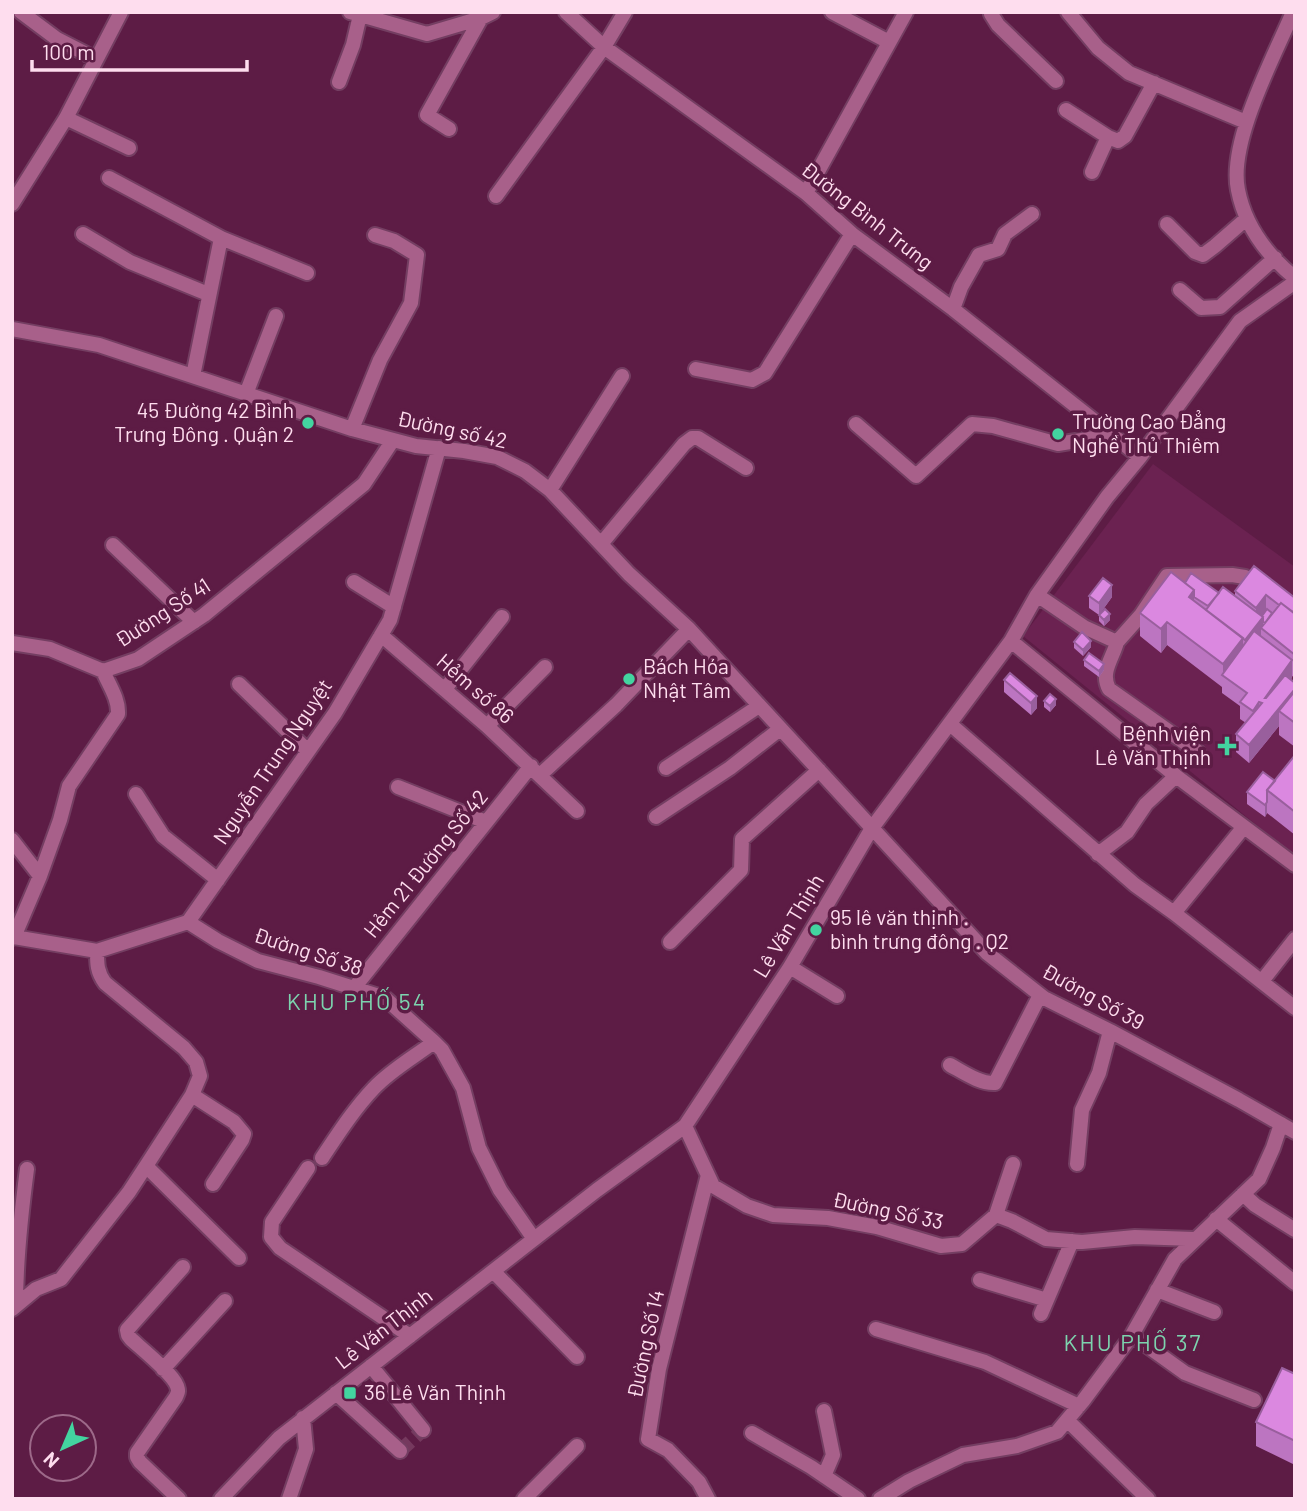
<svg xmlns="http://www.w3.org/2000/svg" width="1307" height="1511" font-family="Barlow,sans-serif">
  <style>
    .built { fill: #6b2251 }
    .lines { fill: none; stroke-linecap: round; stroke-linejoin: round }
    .minor-tunnel { stroke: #75395e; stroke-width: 14; stroke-dasharray: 14 7; stroke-linecap: butt }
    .minor-casing { stroke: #743e62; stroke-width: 18 }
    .minor { stroke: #a8608a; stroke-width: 14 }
    .wall { fill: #bc75c1 }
    .shaded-wall { fill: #995f9d }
    .building { fill: #db88e0; stroke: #995f9d; stroke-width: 2 }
    .poi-dot { fill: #43d4a0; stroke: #5d1c45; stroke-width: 2.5 }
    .labels { text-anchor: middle; stroke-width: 7; stroke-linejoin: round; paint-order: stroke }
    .street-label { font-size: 21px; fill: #feddee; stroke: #5d1c45 }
    .poi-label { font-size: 21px; fill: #feddee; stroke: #5d1c45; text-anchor: start }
    .neighbourhood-label { font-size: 23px; letter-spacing: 2px; fill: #7dd3ae; stroke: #5d1c45 }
  </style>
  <rect width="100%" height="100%" fill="#5d1c45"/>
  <path class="built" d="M1153,464L1295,567V856L1023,636Z"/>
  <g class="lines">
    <path class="minor-tunnel" d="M400,1451L423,1430"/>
    <defs>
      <path id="minor" d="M21,12L57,39L96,59
        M350,12L427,34L481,18L493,12
        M566,12L604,47L806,193L852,234L953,309L1140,457
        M832,12L889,42
        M992,12L991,14L998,25L1056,81
        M1068,12L1098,48L1129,73L1246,122
        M1293,12C1274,57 1228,142 1238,190C1245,226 1267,255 1295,278
        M339,82L353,45L360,15
        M1066,110L1108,137
        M66,118L129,148
        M449,129L427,115L481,18
        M1092,172L1108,137L1118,141L1125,136L1154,83
        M109,178L221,238L193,376
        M806,193L906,12
        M496,196L604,47L625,12
        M12,204L66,118L121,12
        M1167,224L1195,252L1203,255L1215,246L1246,219
        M83,234L130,262L208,294
        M221,238L307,273
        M1180,290L1201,308L1220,307L1275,258
        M953,309L961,287L979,255L998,249L1005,234L1032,214
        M12,329L99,345L352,429L416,446L464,451L497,457L525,471L550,490L629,574L689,629L987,953L1044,998L1110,1031L1239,1100L1295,1132
        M696,369L752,380L765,373L852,234
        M246,394L276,316
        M856,424L916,476L972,424L993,426L1058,444L1112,435
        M352,429L380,360L411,303L417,255L394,241L375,235
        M550,490L622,376
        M601,544L684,444L692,438H698L746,468
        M113,545L194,622
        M354,582L394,607
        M1037,595L1084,627L1117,642L1141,615L1167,576L1232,575L1245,577L1260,588
        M381,635L487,726L577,811
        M1011,641L1176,776L1295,865
        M1117,642C1113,658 1100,672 1109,689L1198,752
        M12,643L50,649L103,671
        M103,671L138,659L204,615L364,484L393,440
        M239,684L308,751
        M445,689L502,617
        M950,724L1135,885L1174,913L1295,1008
        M487,726L545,667
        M666,768L759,706
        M540,775L616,705L689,629
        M398,787L486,822
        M136,794L163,836L218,880
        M656,817L730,768L780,729
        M12,840L40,876
        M1098,854L1127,832L1146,804L1176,776
        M1174,913L1243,828
        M188,922L218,941L258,961L319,977L385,998L434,1042L442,1050L463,1088L479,1148L500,1190L534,1239
        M14,937L40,876L60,820L69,786L118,714C119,699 109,685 103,671
        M12,938L14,937L97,951L188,922L335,713L390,620L439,448
        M670,942L741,870L742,839L819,770
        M790,967L837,996
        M1262,981L1295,939
        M354,988L531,766
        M950,1065C963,1072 980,1084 995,1083L1040,995
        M192,1095L234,1122L244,1134L242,1140L213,1184
        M685,1126L713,1186L747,1206L773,1215L828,1218L877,1227L941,1246L962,1244L996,1215L1012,1221L1046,1239L1082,1242L1135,1237L1194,1239
        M322,1158C338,1134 354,1109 374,1088C391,1070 414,1057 434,1042
        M1077,1164L1082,1110L1099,1073L1110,1031
        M146,1166L239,1258
        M308,1168L272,1222L271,1237L280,1248L410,1336
        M708,1175L659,1369L648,1439L668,1450L699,1482L708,1499
        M1243,1194L1255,1205L1295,1230
        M996,1215L1013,1164
        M1216,1219L1295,1283
        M493,1271L577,1357
        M980,1280L1047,1300
        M1157,1290L1214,1312
        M16,1305C16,1259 21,1214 27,1169
        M12,1309L36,1289L61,1279L129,1192L146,1166L192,1095L200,1076L196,1062L184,1048L105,983C97,972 97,964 97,951
        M1041,1314L1072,1241
        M876,1329L985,1362L1079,1406
        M1132,1335L1185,1373L1254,1400
        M371,1366L423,1430
        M163,1369L225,1301
        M336,1393L400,1451
        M824,1411L833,1455L824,1476
        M1067,1420L1148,1499
        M752,1433L811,1467L858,1499
        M179,1499L140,1462L137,1457V1453L176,1397C178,1392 179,1392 177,1386C173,1374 142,1349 131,1339L128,1335L127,1330L183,1267
        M221,1499L279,1438L597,1190L685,1126L790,967L872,828L1011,641L1037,595L1107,497L1140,457L1240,321L1295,282
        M289,1499L306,1449L303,1418
        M524,1499L577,1446
        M880,1499L909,1481L963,1455L1017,1446L1057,1432L1083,1401L1132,1335L1175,1259L1259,1179L1273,1148L1281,1124"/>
    </defs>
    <use href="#minor" class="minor-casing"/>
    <use href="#minor" class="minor"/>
  </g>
  <path class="wall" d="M1185,583L1219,593L1235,596V591L1295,598V678L1292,676L1291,680L1295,683V747L1279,735V726L1249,763L1236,752V734L1246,723L1240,719V706L1222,693V687L1167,645L1161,653L1140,636V613Z
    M1089,596L1112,597L1099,615L1089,608Z
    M1099,615L1110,620L1104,626L1099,621Z
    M1074,642L1091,647L1083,656L1074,648Z
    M1084,660L1104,670L1099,677L1084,666Z
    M1004,680L1037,708L1031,715L1004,692Z
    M1044,701L1056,705L1050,712L1044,707Z
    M1295,755V835L1267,813L1265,817L1247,804V792L1275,781Z
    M1295,1374V1465L1256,1446V1422Z"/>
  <path class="shaded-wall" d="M1112,585V597L1099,615V603Z
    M1194,590V614L1189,597Z
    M1266,595V613L1256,625V608Z
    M1110,614V620L1104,626V620Z
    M1263,617V630L1261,628V637L1245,658V640Z
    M1167,622V645L1161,653V629Z
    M1243,638V662L1223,676V664Z
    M1091,641V647L1083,656V650Z
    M1292,660V678L1265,715V698Z
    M1104,664V670L1099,677V671Z
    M1295,689V707L1279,711V726L1249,763V745Z
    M1037,696V708L1031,715V703Z
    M1056,699V705L1050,712V706Z
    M1259,702V720L1253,728V711Z
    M1267,802V813L1265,817V805Z"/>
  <path class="building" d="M1254,566L1295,598V610L1293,612L1281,603L1279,605L1266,595L1256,608L1235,591Z
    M1171,572L1194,590L1189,597L1243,638L1223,664L1167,622L1161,629L1140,613Z
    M1191,573L1219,593L1208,606L1194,597V590L1185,583Z
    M1103,578L1112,585L1099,603L1089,596Z
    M1223,587L1263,617L1245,640L1206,610Z
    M1281,603L1295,614V655L1261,628Z
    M1105,609L1110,614L1104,620L1099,615Z
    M1267,609L1272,613L1265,623L1263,622V617L1262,616Z
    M1254,631L1292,660L1265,698H1266L1285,675L1295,683V689L1249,745L1236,734L1262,703L1259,702L1253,711L1240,702L1247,693L1222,675Z
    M1082,632L1091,641L1083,650L1074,642Z
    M1089,653L1104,664L1099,671L1084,660Z
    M1010,673L1037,696L1031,703L1004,680Z
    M1295,691V723L1279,711Z
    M1050,694L1056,699L1050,706L1044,701Z
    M1295,755V812L1267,790Z
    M1263,772L1275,781L1267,790V802L1265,805L1247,792Z
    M1282,1368L1295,1374V1441L1256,1422Z"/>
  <g class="poi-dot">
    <circle cx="308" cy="423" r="7"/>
    <circle cx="1058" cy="434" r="7"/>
    <circle cx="629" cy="679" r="7"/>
    <path d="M1223.5 735.5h7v7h7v7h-7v7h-7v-7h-7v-7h7z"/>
    <circle cx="816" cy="930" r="7"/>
    <rect x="343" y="1386" width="14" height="14" rx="3.5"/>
  </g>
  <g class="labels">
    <g class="street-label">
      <text transform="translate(867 216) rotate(38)" y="7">Đường Bình Trưng</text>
      <text transform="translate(452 430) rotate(12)" y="7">Đường số 42</text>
      <text transform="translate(163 613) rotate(-33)" y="7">Đường Số 41</text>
      <text transform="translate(475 689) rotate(41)" y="7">Hẻm số 86</text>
      <text transform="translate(273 762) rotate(-56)" y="7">Nguyễn Trung Nguyệt</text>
      <text transform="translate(426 864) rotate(-51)" y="7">Hẻm 21 Đường Số 42</text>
      <text transform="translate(789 926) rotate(-59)" y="7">Lê Văn Thịnh</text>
      <text transform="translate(308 952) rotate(18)" y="7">Đường Số 38</text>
      <text transform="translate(1093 997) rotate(29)" y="7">Đường Số 39</text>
      <text transform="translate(888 1211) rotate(12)" y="7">Đường Số 33</text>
      <text transform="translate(384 1329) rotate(-38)" y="7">Lê Văn Thịnh</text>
      <text transform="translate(646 1344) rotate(-78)" y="7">Đường Số 14</text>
    </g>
    <g class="poi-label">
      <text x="294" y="418" text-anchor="end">45 Đường 42 Bình<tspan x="294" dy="24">Trưng Đông . Quận 2</tspan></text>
      <text x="1072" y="429">Trường Cao Đẳng<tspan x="1072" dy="24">Nghề Thủ Thiêm</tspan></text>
      <text x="643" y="674">Bách Hóa<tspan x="643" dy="24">Nhật Tâm</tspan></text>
      <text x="1211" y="741" text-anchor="end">Bệnh viện<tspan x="1211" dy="24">Lê Văn Thịnh</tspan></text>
      <text x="830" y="925">95 lê văn thịnh .<tspan x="830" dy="24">bình trưng đông . Q2</tspan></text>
      <text x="364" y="1400">36 Lê Văn Thịnh</text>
    </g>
    <g class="neighbourhood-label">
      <text x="357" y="1010">KHU PHỐ 54</text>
      <text x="1133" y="1351">KHU PHỐ 37</text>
    </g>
  </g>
  <rect width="1307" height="1511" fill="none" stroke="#feddee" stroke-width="28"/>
  <g transform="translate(63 1448) rotate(224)"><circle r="33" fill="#5d1c45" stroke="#9d6989" stroke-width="2"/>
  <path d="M0-5L12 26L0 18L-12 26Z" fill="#43d4a0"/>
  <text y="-10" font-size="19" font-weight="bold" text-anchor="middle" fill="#feddee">N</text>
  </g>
  <path d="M32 60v10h215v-10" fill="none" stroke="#feddee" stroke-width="3.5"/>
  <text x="42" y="60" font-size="21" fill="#feddee" stroke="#5d1c45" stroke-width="5" paint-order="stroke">100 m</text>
</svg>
